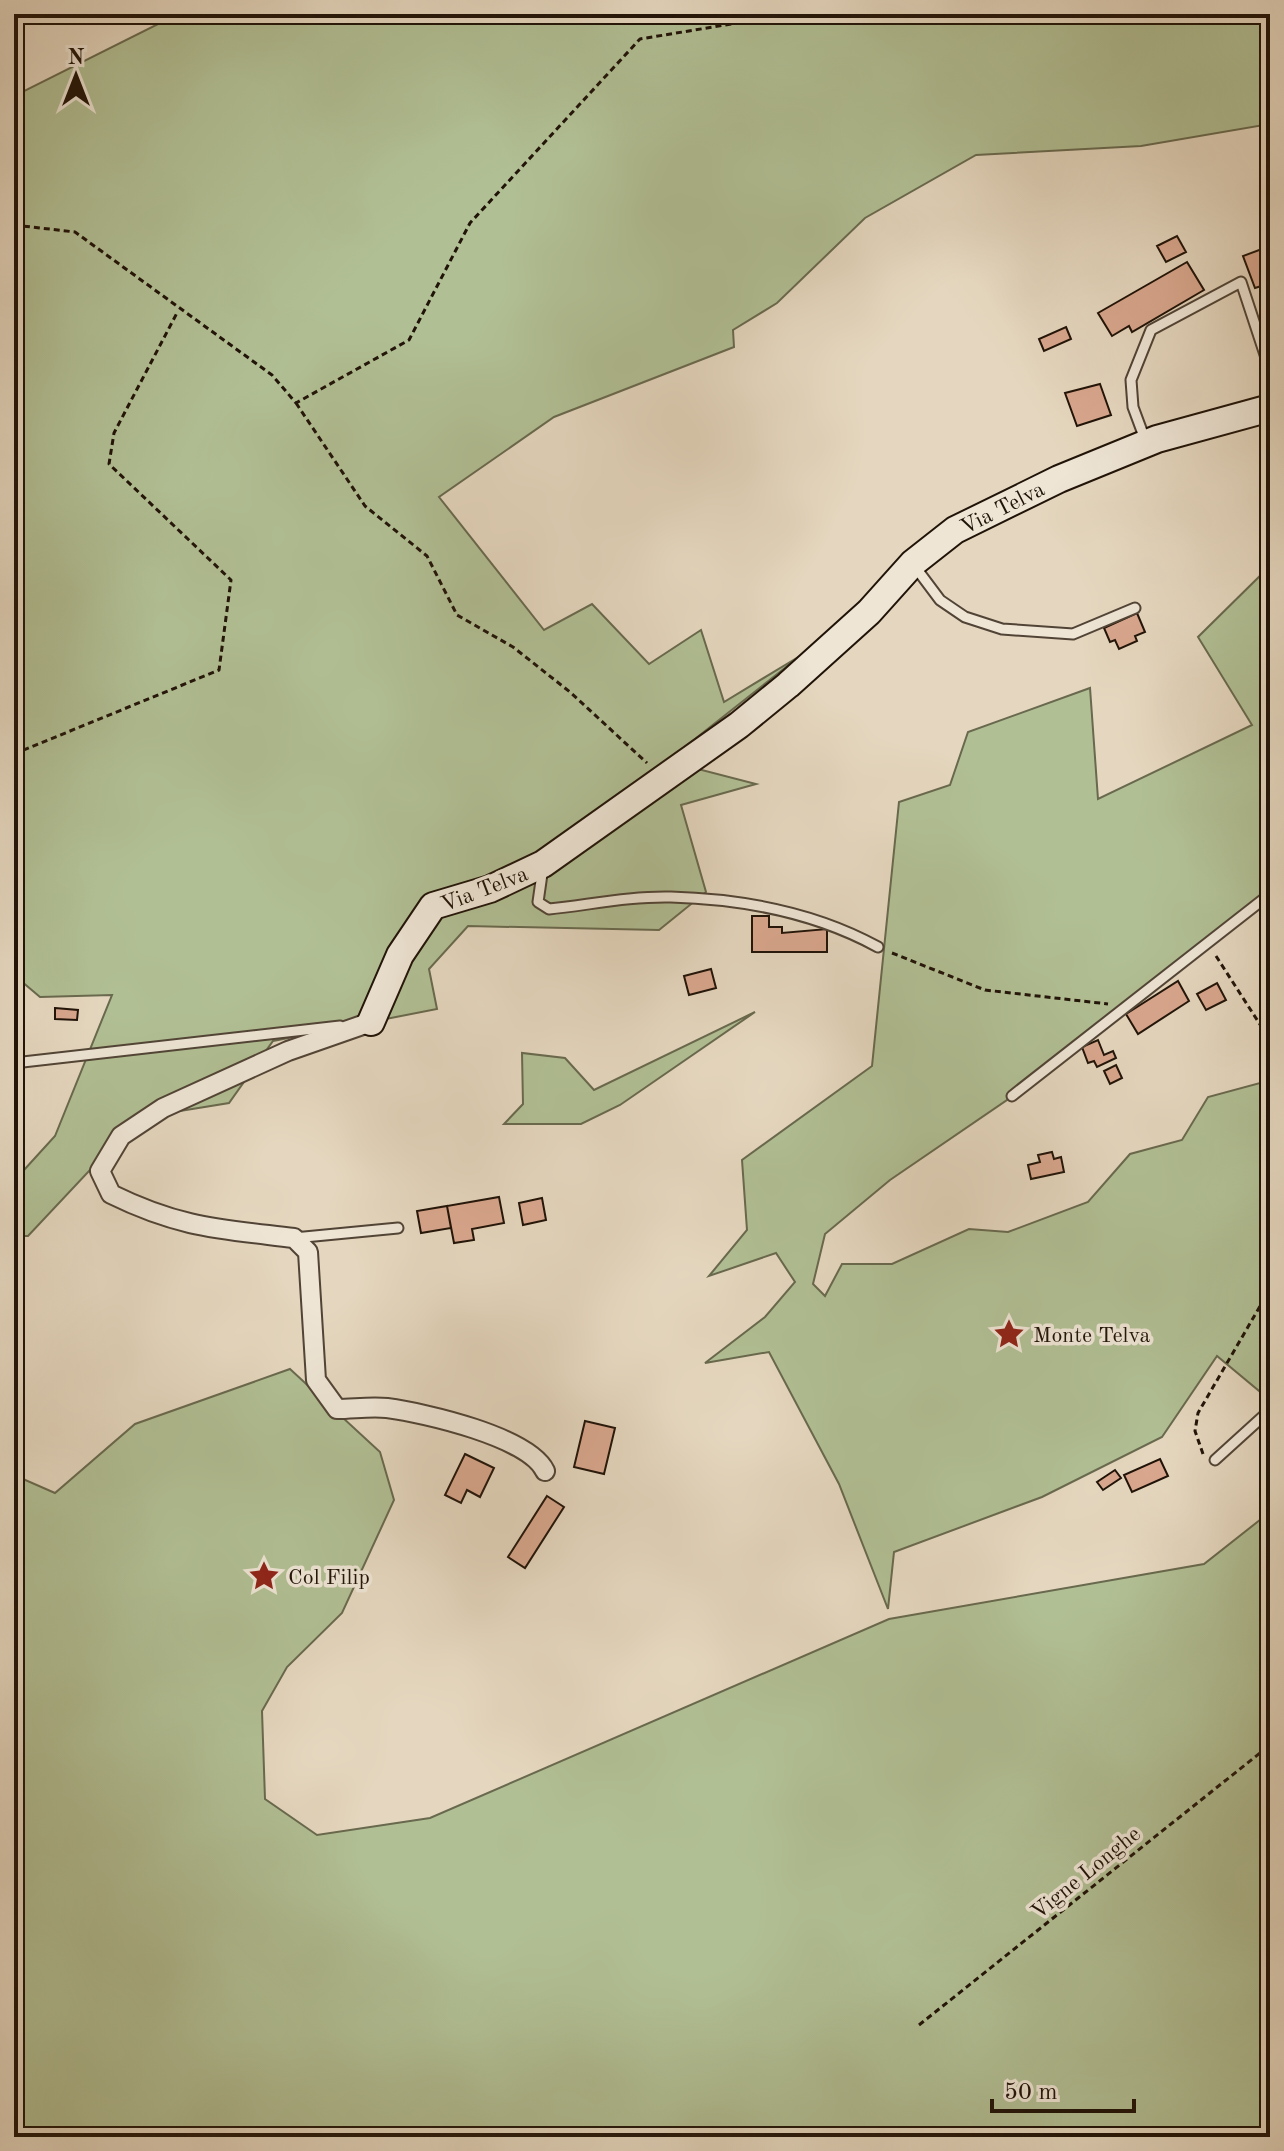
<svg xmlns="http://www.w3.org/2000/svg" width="1284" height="2151" font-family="'Old Standard TT',serif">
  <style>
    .green { fill: #b1bf94; stroke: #68694e; stroke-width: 2 }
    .building { fill: #d9a78e; stroke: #201308; stroke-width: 2 }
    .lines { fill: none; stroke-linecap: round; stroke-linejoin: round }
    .lane-casing { stroke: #514436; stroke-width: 13 }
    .street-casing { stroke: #514436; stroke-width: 22 }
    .secondary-casing { stroke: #201308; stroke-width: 30 }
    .path { stroke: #201308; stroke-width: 3; stroke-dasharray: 6 4; stroke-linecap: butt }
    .lane { stroke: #eee5d5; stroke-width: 9 }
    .street { stroke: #eee5d5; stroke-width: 18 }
    .secondary { stroke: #eee5d5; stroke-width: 26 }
    .labels { text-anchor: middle; stroke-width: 7; stroke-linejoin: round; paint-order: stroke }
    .street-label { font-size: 22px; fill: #201308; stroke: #eee5d5 }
    .poi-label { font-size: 22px; fill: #201308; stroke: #eee5d5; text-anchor: start }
  </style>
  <rect width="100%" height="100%" fill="#e5d7bf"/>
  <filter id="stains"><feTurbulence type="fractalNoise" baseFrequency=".0025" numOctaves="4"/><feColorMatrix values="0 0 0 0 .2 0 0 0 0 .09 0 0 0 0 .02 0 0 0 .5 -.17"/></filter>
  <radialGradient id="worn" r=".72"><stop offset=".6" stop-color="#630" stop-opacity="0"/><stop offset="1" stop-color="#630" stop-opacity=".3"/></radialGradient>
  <path class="green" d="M178,14H1270V124L1141,146L976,155L865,218L777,303L733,330L734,347L554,417L439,497L544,630L592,604L649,664L701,630L724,702L800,656L667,761L756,784L681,805L706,892L659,930L468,926L429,969L437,1009L273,1041L229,1103L180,1111L150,1106L28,1236H14V1181L55,1136L112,995L40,997L14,975V96Z
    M1270,566V902L1208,943L1054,1068L890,1180L825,1234L813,1284L825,1296L842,1264H892L969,1229L1008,1232L1088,1202L1130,1154L1182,1140L1208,1097L1264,1082L1270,1065V1400L1217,1356L1162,1437L1042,1497L894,1552L888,1609L839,1484L769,1352L705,1363L765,1317L795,1282L776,1253L709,1276L747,1230L742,1160L872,1066L899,802L950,785L968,732L1090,688L1098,799L1252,725L1198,637Z
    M755,1012L620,1105L581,1124H504L523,1104L522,1053L565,1058L594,1090Z
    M290,1369L380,1452L394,1500L342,1613L287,1667L262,1711L265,1799L317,1835L430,1818L889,1619L1204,1564L1270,1512V2137H14V1475L55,1493L135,1424Z"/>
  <path class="building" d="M1177,236L1186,252L1166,262L1157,246Z
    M1270,246V288L1268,284L1255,288L1243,256Z
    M1187,262L1204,290L1132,332L1129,326L1112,336L1098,313Z
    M1066,327L1071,339L1044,351L1039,339Z
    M1100,384L1111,415L1077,426L1065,393Z
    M1137,613L1145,632L1135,636L1137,641L1119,649L1115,640L1110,642L1104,628Z
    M752,916H769V927H782V933L827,929V952H752Z
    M711,969L716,988L689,995L684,976Z
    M1178,981L1189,1001L1138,1034L1126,1014Z
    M1217,983L1226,1000L1206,1010L1197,994Z
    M55,1008L78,1010L77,1020L55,1019Z
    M1098,1040L1104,1055L1113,1051L1116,1058L1097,1067L1094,1061L1088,1063L1082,1047Z
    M1116,1065L1122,1078L1110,1084L1104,1071Z
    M1052,1152L1054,1159L1061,1157L1064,1172L1031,1179L1028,1165L1040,1162L1038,1155Z
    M499,1197L504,1223L472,1229L474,1240L454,1243L447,1206Z
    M542,1198L546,1220L523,1225L519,1203Z
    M447,1206L451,1228L421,1233L417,1211Z
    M585,1421L615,1428L604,1474L574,1467Z
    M465,1454L494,1468L480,1497L467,1490L461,1503L445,1495Z
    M1160,1459L1168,1476L1132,1492L1124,1475Z
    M1115,1470L1121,1478L1103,1490L1097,1482Z
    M547,1496L564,1507L525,1568L508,1557Z"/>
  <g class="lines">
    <defs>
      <path id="lane" d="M1146,442L1133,407L1131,380L1151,330L1241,282L1270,370
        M913,564L940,600L965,617L1002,629L1073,634L1135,608
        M543,867L538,902L549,909C588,905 631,896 671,897C741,899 816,913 878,947
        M14,1063L340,1026
        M1012,1096L1270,894
        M294,1238L398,1228
        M1215,1460L1270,1410"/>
      <path id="street" d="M371,1022L288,1051L163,1108L121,1136L100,1171L111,1194C180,1228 220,1229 294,1238L308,1252L316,1380L337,1409C353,1409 371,1406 387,1408C425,1413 529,1437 545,1471"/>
      <path id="secondary" d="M371,1022L400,955L433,906L490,889L543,864L739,725L788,685L869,612L913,563L955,530L1059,479L1157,439L1270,408"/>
    </defs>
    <use href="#lane" class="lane-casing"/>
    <use href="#street" class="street-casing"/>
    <use href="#secondary" class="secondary-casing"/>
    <path class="path" d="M14,225L75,232L272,375L296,403L409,340L470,223L640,39L792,14
      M296,403L365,506L427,556L457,615L513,647L570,692L647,763
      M14,754L219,670L231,580L109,464L114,433L178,311
      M892,953L985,990L1108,1004
      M1216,956L1270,1040
      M1203,1454L1195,1431L1198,1413L1270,1289
      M919,2025L1270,1745"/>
    <use href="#lane" class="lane"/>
    <use href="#street" class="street"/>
    <use href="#secondary" class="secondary"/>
  </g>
  <defs>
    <symbol id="sight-bare" viewBox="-9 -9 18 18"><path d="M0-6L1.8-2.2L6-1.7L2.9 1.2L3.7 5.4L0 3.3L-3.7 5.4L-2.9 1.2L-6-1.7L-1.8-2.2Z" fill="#8f2418" stroke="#eee5d5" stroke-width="2.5" paint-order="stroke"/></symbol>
  </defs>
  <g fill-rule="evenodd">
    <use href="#sight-bare" x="987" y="1312" width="44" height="44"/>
    <use href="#sight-bare" x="242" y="1554" width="44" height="44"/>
  </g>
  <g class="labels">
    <g class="street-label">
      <text transform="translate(1002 507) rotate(-27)" y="8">Via Telva</text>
      <text transform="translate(484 888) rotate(-21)" y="8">Via Telva</text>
      <text transform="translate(1085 1872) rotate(-39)" y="8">Vigne Longhe</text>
    </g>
    <g class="poi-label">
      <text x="1033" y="1342">Monte Telva</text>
      <text x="288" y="1584">Col Filip</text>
    </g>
  </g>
  <rect width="1284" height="2151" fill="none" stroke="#e5d7bf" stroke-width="48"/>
  <rect x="16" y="16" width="1252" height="2119" fill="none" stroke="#201308" stroke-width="4"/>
  <rect x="24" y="24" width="1236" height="2103" fill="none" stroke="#201308" stroke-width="2"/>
  <g transform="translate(76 76)" stroke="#eee5d5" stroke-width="6" paint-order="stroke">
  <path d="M0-6L14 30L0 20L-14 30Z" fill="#201308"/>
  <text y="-12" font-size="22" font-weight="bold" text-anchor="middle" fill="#201308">N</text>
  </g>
  <path d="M992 2099v12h142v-12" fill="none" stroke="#201308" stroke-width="4"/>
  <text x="1004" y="2099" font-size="24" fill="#201308" stroke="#eee5d5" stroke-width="6" paint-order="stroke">50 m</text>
  <rect width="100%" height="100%" filter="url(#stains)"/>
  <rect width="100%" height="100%" fill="url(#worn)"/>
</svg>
